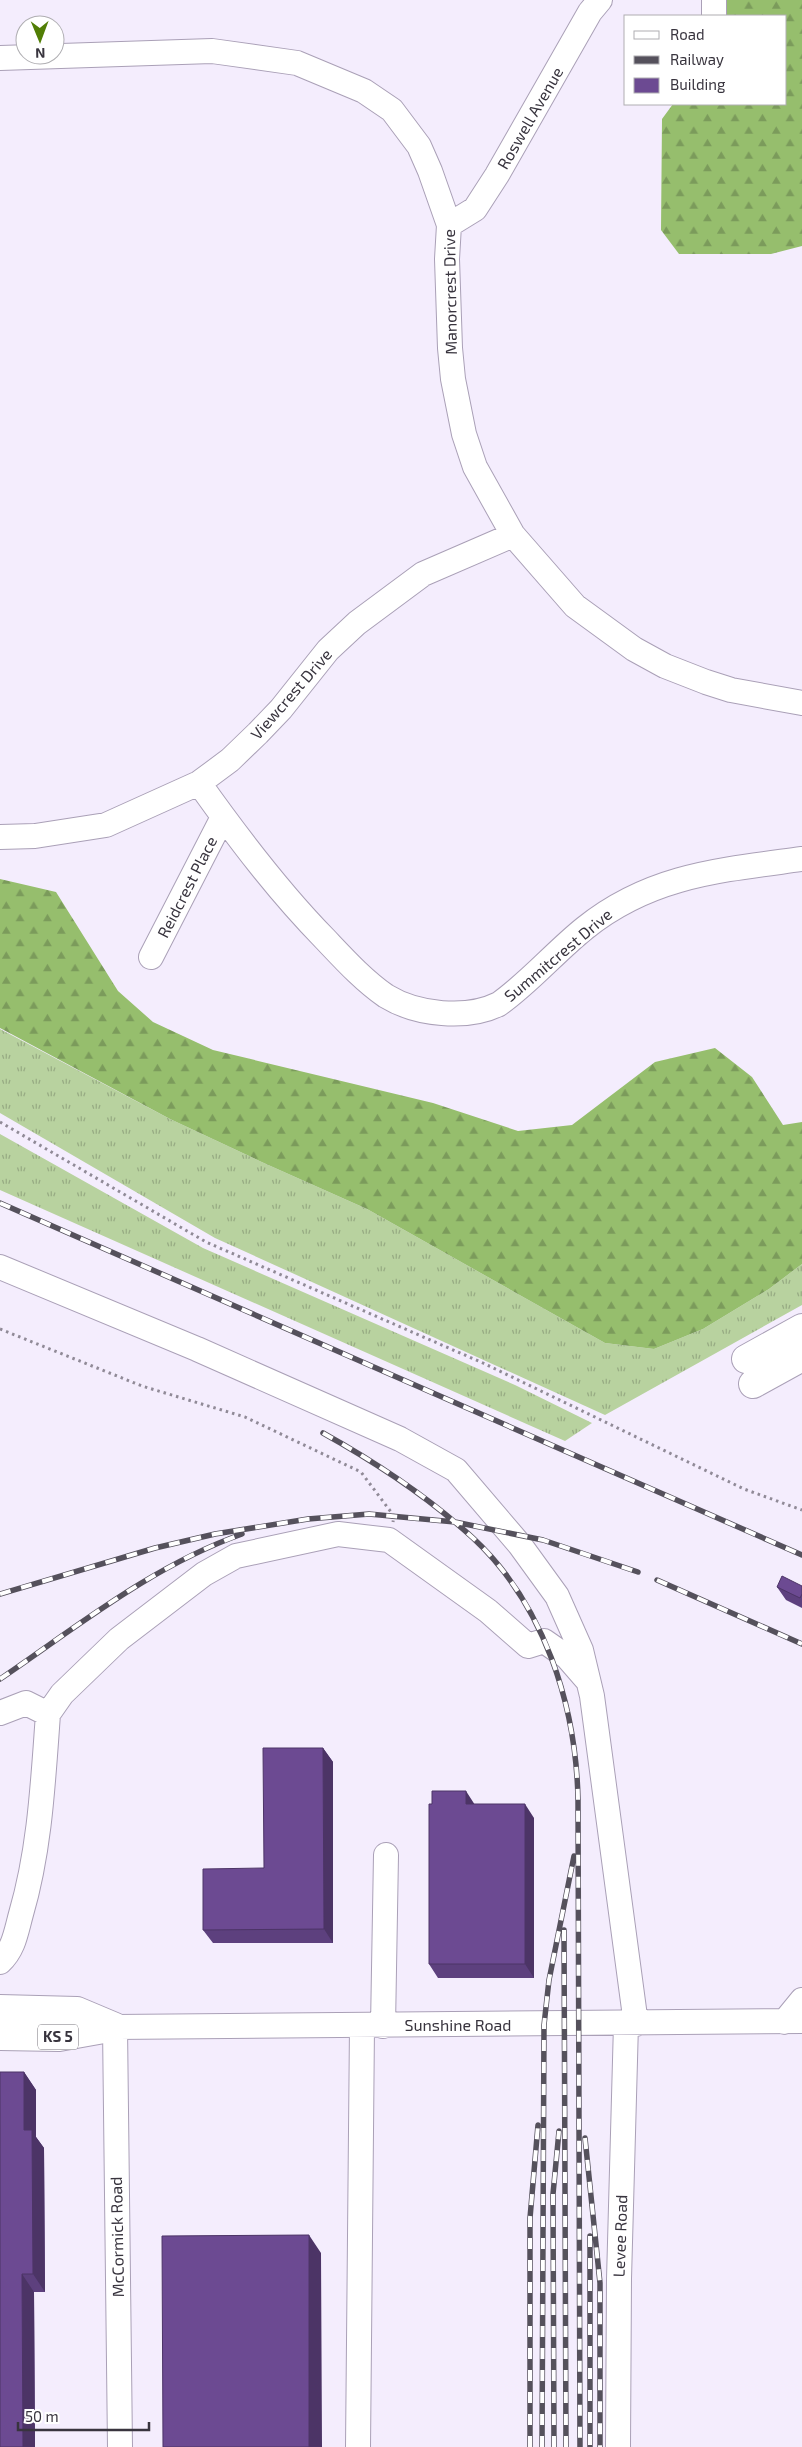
<svg xmlns="http://www.w3.org/2000/svg" width="802" height="2447" font-family="'Exo 2',sans-serif">
  <style>
    .grass { fill: url(#grass-tufts) }
    .forest { fill: url(#forest-firs) }
    .lines { fill: none; stroke-linecap: round; stroke-linejoin: round }
    .minor-casing { stroke: #aaa0b7; stroke-width: 26 }
    .major-casing { stroke: #aaa0b7; stroke-width: 30 }
    .highway-casing { stroke: #aaa0b7; stroke-width: 30 }
    .path { stroke: #908a97; stroke-width: 3; stroke-dasharray: 2.5 4; stroke-linecap: butt }
    .minor { stroke: #fff; stroke-width: 24 }
    .major { stroke: #fff; stroke-width: 28 }
    .highway { stroke: #fff; stroke-width: 28 }
    .rail-casing { stroke: #55515c; stroke-width: 5.5 }
    .rail { stroke: #fff; stroke-width: 4; stroke-dasharray: 11; stroke-linecap: butt }
    .wall { fill: #5d407e }
    .shaded-wall { fill: #4c3466 }
    .building { fill: #6c4a92; stroke: #4c3466 }
    .labels { text-anchor: middle; stroke-width: 5; stroke-linejoin: round; paint-order: stroke }
    .shield { fill: #fff; stroke: #747178; stroke-width: 1 }
    .shield-label { font-size: 15px; font-weight: bold; fill: #38343e }
    .street-label { font-size: 16px; fill: #38343e; stroke: #fff }
  </style>
  <defs>
    <pattern id="grass-tufts" width="24" height="20" patternUnits="userSpaceOnUse" patternTransform="scale(1.25)"><rect width="24" height="20" fill="#b8d29f"/><path d="M3 7l-1-3M5 7V3M7 7l1-3M15 17l-1-3M17 17v-4M19 17l1-3" fill="none" stroke="#97ab83"/></pattern>
    <pattern id="forest-firs" width="22" height="20" patternUnits="userSpaceOnUse" patternTransform="scale(1.25)"><rect width="22" height="20" fill="#96be6d"/><path d="M5 1l3.5 6h-7zM16 11l3.5 6h-7z" fill="#7b9b5b"/></pattern>
  </defs>
  <rect width="100%" height="100%" fill="#f4edfd"/>
  <path class="grass" d="M0,1029L170,1119L266,1164L367,1209L605,1343L654,1349L703,1329L769,1289L802,1264V1305L605,1415L215,1238L0,1113Z
    M0,1134L203,1248L515,1385L592,1423L565,1441L0,1190Z"/>
  <path class="forest" d="M722,0H802V246L771,254H679L661,230L662,119L673,104H786V16H722Z
    M0,879L56,892L118,991L153,1022L213,1050L433,1103L518,1131L572,1125L655,1062L715,1048L752,1077L783,1125L802,1122V1264L769,1289L703,1329L654,1349L605,1343L367,1209L266,1164L170,1119L0,1028Z"/>
  <g class="lines">
    <defs>
      <path id="minor" d="M714,16V0
        M0,58L212,51L297,63L364,91L392,110L419,146L430,171L449,225L447,259L450,348L453,379L464,434L475,467L513,535L575,606L634,649L665,666L706,682L731,690L802,703
        M449,225L475,209L497,175L590,12L600,0
        M199,783C238,838 278,891 325,939C344,959 363,980 386,996C417,1015 467,1020 499,1004C530,982 555,952 585,928C651,875 721,870 802,859
        M0,837L35,836L106,825L199,783L230,760L258,733L281,709L328,650L357,623L423,574L513,535
        M151,957L223,817
        M0,1267L197,1349L400,1439L456,1470L520,1545L557,1596L581,1650L592,1696L636,2024
        M0,1713L26,1703L48,1714C43,1782 40,1849 21,1914C16,1932 14,1949 0,1962
        M48,1714L62,1694L119,1639L204,1574L236,1556L338,1534L389,1540L488,1611L528,1646L544,1641L567,1657L587,1680
        M784,2022L802,2000
        M383,2026L386,1855
        M120,2447L115,2027L802,2021
        M358,2447L362,2026
        M618,2447L619,2279L626,2024"/>
      <path id="major" d="M0,2009L77,2011L115,2027
        M0,2036L59,2037L115,2027"/>
      <path id="highway" d="M746,1359L802,1328
        M753,1384L802,1357"/>
    </defs>
    <use href="#minor" class="minor-casing"/>
    <use href="#major" class="major-casing"/>
    <use href="#highway" class="highway-casing"/>
    <path class="path" d="M0,1122L206,1242L483,1363L744,1489L802,1510
      M0,1329L142,1386L245,1417L361,1472L394,1516L393,1522"/>
    <use href="#minor" class="minor"/>
    <use href="#major" class="major"/>
    <use href="#highway" class="highway"/>
    <defs>
      <path id="rail" d="M0,1203L802,1555
        M323,1433C377,1463 427,1496 473,1538C544,1604 576,1705 578,1799L580,2447
        M657,1580L802,1644
        M0,1594L155,1548L215,1534L308,1519L369,1514L455,1522L543,1540L638,1572
        M0,1679C78,1626 152,1566 242,1534
        M564,1930L566,2447
        M585,2138L600,2283V2447
        M590,2236V2447
        M530,2447V2218L538,2125
        M542,2447L544,2025L549,1980L574,1856
        M554,2447L553,2194L559,2131"/>
    </defs>
    <use href="#rail" class="rail-casing"/>
    <use href="#rail" class="rail"/>
  </g>
  <path class="wall" d="M802,1586V1608L786,1600L777,1587Z
    M323,1748L333,1762V1943H213L203,1930L264,1868Z
    M475,1804L534,1818V1978H438L429,1964Z
    M24,2072L36,2090V2137L44,2148L45,2292H34L35,2447H0Z"/>
  <path class="shaded-wall" d="M323,1748L333,1762V1943L324,1929Z
    M466,1791L475,1805L466,1804Z
    M525,1804L534,1818V1978L525,1964Z
    M24,2072L36,2090V2137L44,2148L45,2292L33,2274L24,2130Z
    M309,2235L321,2253L322,2447H309Z
    M22,2274L34,2292L35,2447H23Z"/>
  <path class="building" d="M782,1576L802,1586V1594L800,1598L777,1587Z
    M263,1748H323L324,1929L203,1930V1869L264,1868Z
    M432,1791H466V1804H525V1964H429V1804H432Z
    M0,2072H24V2130H32L33,2274H22L23,2447H0Z
    M309,2235V2447H163L162,2236Z"/>
  <g class="labels">
    <rect class="shield" x="38" y="2024.5" width="40" height="25" rx="4"/>
    <g class="shield-label">
      <text x="58" y="2042">KS 5</text>
    </g>
    <g class="street-label">
      <text transform="translate(530 118) rotate(-60)" y="6">Roswell Avenue</text>
      <text transform="translate(450 292) rotate(-91)" y="6">Manorcrest Drive</text>
      <text transform="translate(291 694) rotate(-49)" y="6">Viewcrest Drive</text>
      <text transform="translate(187 887) rotate(-63)" y="6">Reidcrest Place</text>
      <text transform="translate(558 955) rotate(-40)" y="6">Summitcrest Drive</text>
      <text x="458" y="2031">Sunshine Road</text>
      <text transform="translate(620 2236) rotate(-88)" y="6">Levee Road</text>
      <text transform="translate(117 2237) rotate(-91)" y="6">McCormick Road</text>
    </g>
  </g>
  <rect x="624" y="15" width="162" height="90" fill="#ffffff" stroke="#afaeb2"/>
  <rect x="634" y="31" width="25" height="8" fill="#ffffff" stroke="#afaeb2"/>
  <text x="670" y="40" font-size="15" fill="#38343e">Road</text>
  <rect x="634" y="56" width="25" height="8" fill="#55515c" stroke="#afaeb2"/>
  <text x="670" y="65" font-size="15" fill="#38343e">Railway</text>
  <rect x="634" y="78" width="25" height="15" fill="#6c4a92" stroke="#afaeb2"/>
  <text x="670" y="90" font-size="15" fill="#38343e">Building</text>
  <g transform="translate(40 40) rotate(179)"><circle r="24" fill="#ffffff" stroke="#afaeb2"/>
  <path d="M0-4L9 19L0 12L-9 19Z" fill="#517e05"/>
  <text y="-8" font-size="14" font-weight="bold" text-anchor="middle" fill="#38343e">N</text>
  </g>
  <path d="M18 2422v8h131v-8" fill="none" stroke="#38343e" stroke-width="2.5"/>
  <text x="25" y="2422" font-size="15" fill="#38343e" stroke="#ffffff" stroke-width="4" paint-order="stroke">50 m</text>
</svg>
